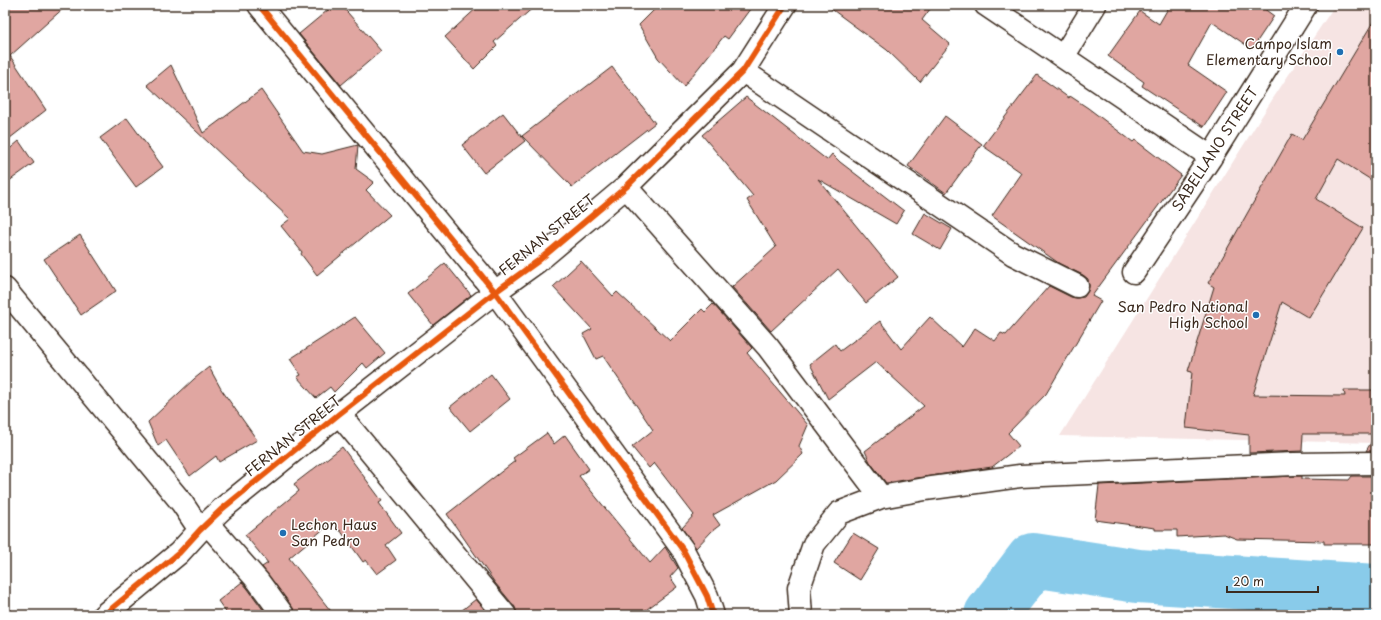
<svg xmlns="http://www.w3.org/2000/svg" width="1381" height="620" font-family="'Playpen Sans',sans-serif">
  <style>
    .built { fill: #f6e4e3 }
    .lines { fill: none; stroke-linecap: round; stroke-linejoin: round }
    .river { stroke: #89cbea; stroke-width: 54 }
    .building { fill: #e0a6a1; stroke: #3b2a1e }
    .street-casing { stroke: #3b2a1e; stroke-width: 25 }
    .street { stroke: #fff; stroke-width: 22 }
    .cycleway-casing { stroke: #fff; stroke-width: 8 }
    .cycleway { stroke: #e8590c; stroke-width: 6 }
    .poi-dot { fill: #1f6fb2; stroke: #fff; stroke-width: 1.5 }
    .labels { text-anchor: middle; stroke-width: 3; stroke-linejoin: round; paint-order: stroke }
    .poi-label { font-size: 14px; fill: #3b2a1e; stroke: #fff; text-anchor: end }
    .street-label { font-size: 14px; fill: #3b2a1e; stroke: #fff }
  </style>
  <rect width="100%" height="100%" fill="#fff"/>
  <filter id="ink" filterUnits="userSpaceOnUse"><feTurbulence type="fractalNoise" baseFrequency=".025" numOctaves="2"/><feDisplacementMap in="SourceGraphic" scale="8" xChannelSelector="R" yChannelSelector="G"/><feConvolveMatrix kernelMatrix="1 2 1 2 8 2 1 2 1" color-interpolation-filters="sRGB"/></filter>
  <g filter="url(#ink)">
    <path class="built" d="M1335,5H1376V443L1060,436L1272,100Z"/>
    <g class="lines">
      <path class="river" d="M991,615L1033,560L1138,576L1376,591"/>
    </g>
    <path class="building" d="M5,5H67L10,56L46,110L5,142Z
      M334,5H341L381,51L341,85L299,34Z
      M480,5H536L494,42L497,46L474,69L445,37Z
      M659,5H753L728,39L724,36L684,86L658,58L639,25Z
      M826,5H933L922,20L950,44L920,82L887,50Z
      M1170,5H1259L1274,16L1252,49L1212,22L1188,65L1227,92L1204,127L1142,86L1144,82L1108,56L1140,11L1159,24Z
      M1376,17V183L1338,159L1316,199L1363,228L1309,318L1282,302L1253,395L1345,396L1344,390H1376V451H1366L1376,434H1303L1302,451L1249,453V435L1186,428L1192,372L1188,371L1214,287L1208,283L1292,134L1302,140Z
      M171,65L203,133L261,90L303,151L322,154L358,145L356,169L374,182L366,190L390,215L317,275L301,254L302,252L281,226L290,219L147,85Z
      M612,67L655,123L572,187L522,136Z
      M1037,75L1069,98L1070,96L1088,108L1133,142L1135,140L1181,175L1092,296L1101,301L1046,394L1008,433L1019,446L992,467L923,477L886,483L870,462L865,451L924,406L876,362L828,399L810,364L835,344L840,351L880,321L901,349L930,317L962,347L975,328L995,341L1001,333L1006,335L1049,286L1071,297L1077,298L1084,297L1088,291L1089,286L1088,279L1083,275L1060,264L992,216L1022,173L983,146Z
      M746,97L827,160L832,154L840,162L904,211L896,224L818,179L898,277L866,303L838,269L771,331L732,287L776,247L747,200L753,196L702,135Z
      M503,113L525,141L484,173L462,145Z
      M945,116L982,144L946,193L908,166Z
      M127,118L163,167L136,187L100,138Z
      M19,141L34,163L5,184V153Z
      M925,213L952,229L940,250L913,234Z
      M80,235L116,291L81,315L44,259Z
      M581,261L613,296L617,292L670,341L702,309L705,312L713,304L752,348L747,353L808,425L799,446L803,454L776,480L713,515L720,525L712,531L696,548L682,528L694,515L654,463L649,468L632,447L653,430L603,356L596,359L583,334L592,329L553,287Z
      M445,263L471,295L433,325L408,294Z
      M355,317L385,353L367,368L363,363L334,392L330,387L316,398L297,377L301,375L290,359Z
      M209,367L221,389L257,440L219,462L216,456L190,476L166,440L158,446L148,422L194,379Z
      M491,374L510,399L470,431L450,407Z
      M547,433L554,444L565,435L589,469L579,476L650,563L665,547L678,568L670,577L677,587L639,615H517L515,607L495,583L447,514L515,461L513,458Z
      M342,447L382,501L379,503L401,533L386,545L396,560L377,574L366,560L363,562L340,530L339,531L332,522L289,558L334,615H295L293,608L262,567L268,563L245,535L299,491L294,484Z
      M1294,476H1302V479L1349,480L1352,476H1376V544H1324V541L1237,539L1224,534L1177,537V530H1155V528L1095,520L1099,485Z
      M853,533L879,549L860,580L834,563Z
      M242,582L248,589L267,615H228L218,601Z
      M476,599L489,615H456Z"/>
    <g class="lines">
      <defs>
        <path id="street" d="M259,5L495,292L683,550L707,596L713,615
          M986,5L1211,157
          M1063,57L1095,5
          M743,71L1013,254L1077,286
          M626,187L768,347L881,497
          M1134,272L1211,157L1306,5
          M5,289L182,503L200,530
          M339,414L505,615
          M207,523L258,581L283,615
          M104,615L179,553L200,530L222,509L339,414L495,292L538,261L626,187L743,71L785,5
          M801,615L799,588L814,544L839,513L881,497L925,489L1020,476L1294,464L1376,463"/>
      </defs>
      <use href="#street" class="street-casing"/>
      <use href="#street" class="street"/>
      <defs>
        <path id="cycleway" d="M259,5L495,292L683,550L707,596L713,615
          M104,615L179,553L200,530L222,509L339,414L495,292L538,261L626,187L743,71L785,5"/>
      </defs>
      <use href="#cycleway" class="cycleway-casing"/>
      <use href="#cycleway" class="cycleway"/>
    </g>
  </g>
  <g class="poi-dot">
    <circle cx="1340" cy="52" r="4"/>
    <circle cx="1256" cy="315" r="4"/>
    <circle cx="283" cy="533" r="4"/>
  </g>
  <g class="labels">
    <g class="poi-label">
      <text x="1332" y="49">Campo Islam<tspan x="1332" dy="16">Elementary School</tspan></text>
      <text x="1248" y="312">San Pedro National<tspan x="1248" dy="16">High School</tspan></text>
      <text x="291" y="530" text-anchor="start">Lechon Haus<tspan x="291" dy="16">San Pedro</tspan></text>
    </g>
    <g class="street-label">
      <text transform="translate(1215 149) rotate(-57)" y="5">SABELLANO STREET</text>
      <text transform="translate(547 235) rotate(-39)" y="5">FERNAN STREET</text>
      <text transform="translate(293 436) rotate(-39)" y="5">FERNAN STREET</text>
    </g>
  </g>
  <rect width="1381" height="620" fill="none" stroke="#fff" stroke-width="20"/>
  <rect x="10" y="10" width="1361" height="600" fill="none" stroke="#3b2a1e" stroke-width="1.5" filter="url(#ink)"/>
  <path d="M1227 586v6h91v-6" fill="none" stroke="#3b2a1e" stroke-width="2"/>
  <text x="1233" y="586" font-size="12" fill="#3b2a1e" stroke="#ffffff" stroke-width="3" paint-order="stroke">20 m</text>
</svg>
